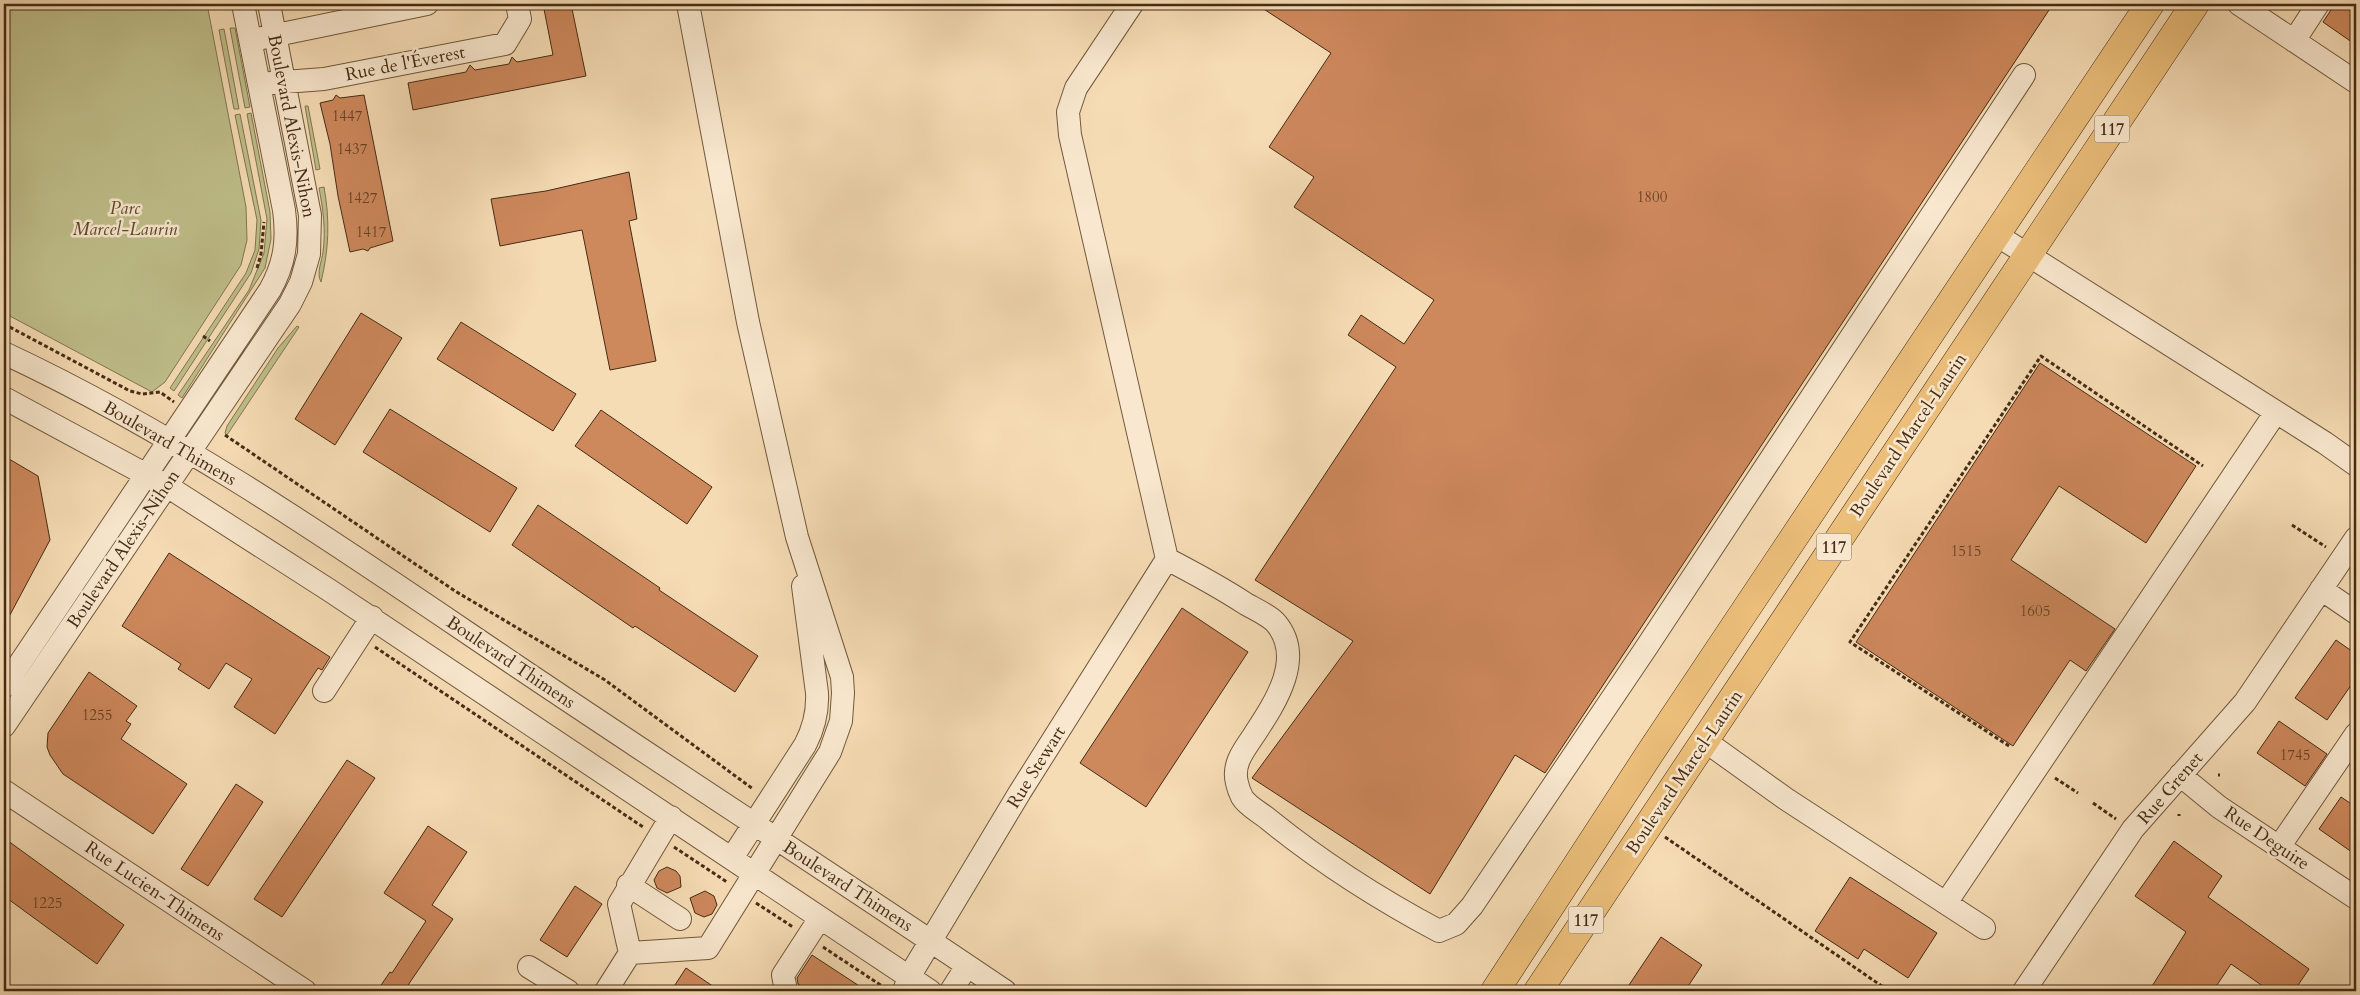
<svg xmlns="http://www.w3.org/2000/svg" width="2360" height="995" font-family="Cardo,serif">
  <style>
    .green { fill: #bfbf8b; stroke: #827650 }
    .building { fill: #cd885c; stroke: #452c14 }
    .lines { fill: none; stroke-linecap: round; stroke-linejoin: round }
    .minor-casing { stroke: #71583c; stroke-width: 24 }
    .major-casing { stroke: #452c14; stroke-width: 29 }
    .path { stroke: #452c14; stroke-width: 3; stroke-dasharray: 4 2.5; stroke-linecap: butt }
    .minor { stroke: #f9e8cf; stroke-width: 22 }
    .major { stroke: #ebbe7a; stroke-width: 28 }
    .labels { text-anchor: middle; stroke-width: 5; stroke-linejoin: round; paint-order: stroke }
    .number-label { font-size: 15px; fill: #674326 }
    .shield { fill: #f9e8cf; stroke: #7b644c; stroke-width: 1 }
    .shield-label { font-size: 16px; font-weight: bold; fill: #452c14 }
    .street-label { font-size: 18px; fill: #452c14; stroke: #f9e8cf }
    .park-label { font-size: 18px; font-style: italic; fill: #5d492c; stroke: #f9e8cf }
  </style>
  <rect width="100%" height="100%" fill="#f6dcb5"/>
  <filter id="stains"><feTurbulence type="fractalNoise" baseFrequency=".004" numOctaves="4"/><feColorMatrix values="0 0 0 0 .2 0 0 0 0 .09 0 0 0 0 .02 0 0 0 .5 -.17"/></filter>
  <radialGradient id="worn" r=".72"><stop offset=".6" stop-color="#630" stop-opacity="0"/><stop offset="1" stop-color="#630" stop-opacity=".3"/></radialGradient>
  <path class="green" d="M4,4H207L246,207L247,240L241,265L165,382L152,392L8,315L4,311Z
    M230,28H235L250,107L245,108Z
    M224,29L239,109H234L219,30Z
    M305,106H308L320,169L316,170Z
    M251,113L270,212L271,239L265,268L182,398L178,395L249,290L264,253L267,219L247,114Z
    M240,114L261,220L259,249L251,273L174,391L170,388L246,273L255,250L257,220L235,115Z
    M324,187C330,220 329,249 321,282C316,273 322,261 323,252C326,230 323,209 319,188Z
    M297,326L299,327L227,435L225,433L227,426L278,348Z"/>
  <path class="building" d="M543,4H571L586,76L413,110L408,83L466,72L470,65L475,70L509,64L512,57L517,62L553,55Z
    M1256,4H2053L1545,773L1515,755L1430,894L1252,778L1353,641L1255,580L1396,367L1348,335L1361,315L1404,344L1434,300L1294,207L1314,177L1269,147L1331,53Z
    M2335,4H2356V45L2323,22Z
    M336,95L340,98L364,95L393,241L370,248L368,251L363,249L350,252L338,196L330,144L320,103L333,100Z
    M629,172L637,219L629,221L656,361L610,370L582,230L500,246L491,199L546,191Z
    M361,313L402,338L335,445L295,419Z
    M461,322L576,394L553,431L437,359Z
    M2040,363L2196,466L2146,543L2059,486L2011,560L2115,629L2086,671L2070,660L2013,746L1856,642Z
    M390,409L517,488L490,532L363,452Z
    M601,410L712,487L687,524L575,446Z
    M4,456L38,476L50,540L4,626Z
    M538,505L660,588L659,590L758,656L735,692L635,626L633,628L512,545Z
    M169,553L330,657L322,670L318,668L275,734L234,707L252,679L226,663L209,689L178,669L181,664L122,626Z
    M1182,608L1248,652L1146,807L1080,763Z
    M2336,640L2356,654V678L2327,720L2295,698Z
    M89,672L137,706L126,721L131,724L121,739L187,784L153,834L63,774L50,755L47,747L48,733Z
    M2279,721L2327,754L2305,786L2257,753Z
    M347,760L375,778L282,917L254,899Z
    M236,784L263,802L208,886L181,869Z
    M2341,797L2356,807V855L2319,829Z
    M428,826L467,852L432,905L453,919L404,991H377L390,972L392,973L426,921L384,893Z
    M4,838L124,925L97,964L4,896Z
    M2174,841L2222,876L2208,897L2309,969L2294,991H2270L2231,964L2213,991H2149L2186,932L2135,896Z
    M667,867L676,871L680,876L681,887L667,893L657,888L654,880L659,871Z
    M1850,877L1937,933L1908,978L1864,949L1858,959L1815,931Z
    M575,886L602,904L567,957L540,940Z
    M705,891L714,896L717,905L712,914L704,917L695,913L690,898Z
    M1661,937L1702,965L1685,991H1625Z
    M812,955L867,991H810L798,984L797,978Z
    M686,968L720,991H671Z"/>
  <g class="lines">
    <defs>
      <path id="minor" d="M1132,4L1076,88L1068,112L1070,135L1167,559C1194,573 1220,587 1246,604C1255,609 1268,615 1275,622C1306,657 1275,703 1254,735C1244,750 1232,764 1237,783C1238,788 1240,793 1242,797C1247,806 1261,813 1268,819C1321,862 1379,899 1439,931L1456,924L1472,906L1646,648L2024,75
        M2239,4L2356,82
        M262,38L427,4
        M2294,41L2318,4
        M271,83L324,79L505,44L520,19L517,4
        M1995,234L2325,443L2356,465
        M4,353C186,438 352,555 518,667C680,776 844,882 1005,991
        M4,398L167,486L329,590L930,991
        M2321,589L2356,613
        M4,687L270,290C285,263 288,240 284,210L243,4
        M324,691L372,617
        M4,726L290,304L301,282L309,254L310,215L269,4
        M1705,741L1786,799L1984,928
        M2180,775L2219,807L2356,898
        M4,791L305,991
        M2279,847L2356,734
        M732,858L805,745C814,728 818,712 817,693L803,586
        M628,885L680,919
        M1946,903L2276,412
        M630,953L619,904L671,817
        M529,967L568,991
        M606,991L630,953L708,948L830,752L841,721L843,693L842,677L797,537L748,322L688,4
        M786,991L783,975L820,918
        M904,991L909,977L1020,792L1167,559
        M951,991L967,966
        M2024,991L2133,829L2245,702L2356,538"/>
      <path id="major" d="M1495,991L1650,753L2150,4
        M1538,991L2195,4"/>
    </defs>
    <use href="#minor" class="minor-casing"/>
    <use href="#major" class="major-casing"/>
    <path class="path" d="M257,268L261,254L264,222
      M4,324L130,391L142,394L160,392L174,402
      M203,336L210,341
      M225,435L455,591L605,680L753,789
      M2292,525L2326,547
      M375,647L643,827
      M2009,746L1850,642L2041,356L2203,466
      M2218,775H2220
      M2055,778L2078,793
      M2093,803L2116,819
      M2179,814V816
      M1665,837L1889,991
      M674,847L727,882
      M756,903L793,927
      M823,947L885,988"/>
    <use href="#minor" class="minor"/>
    <use href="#major" class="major"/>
  </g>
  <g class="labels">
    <g class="number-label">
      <text x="347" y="121">1447</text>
      <text x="352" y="154">1437</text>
      <text x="1652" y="202">1800</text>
      <text x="362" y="203">1427</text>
      <text x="371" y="237">1417</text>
      <text x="1966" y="556">1515</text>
      <text x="2035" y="616">1605</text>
      <text x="97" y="720">1255</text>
      <text x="2295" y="760">1745</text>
      <text x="47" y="908">1225</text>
    </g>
    <g class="shield">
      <rect x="2094.5" y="115.5" width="35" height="27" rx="4"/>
      <rect x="1816.5" y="533.5" width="35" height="27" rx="4"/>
      <rect x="1568.5" y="906.5" width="35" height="27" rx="4"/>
    </g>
    <g class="shield-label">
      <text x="2112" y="135">117</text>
      <text x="1834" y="553">117</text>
      <text x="1586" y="926">117</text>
    </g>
    <g class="street-label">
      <text transform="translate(405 63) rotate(-11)" y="6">Rue de l'Éverest</text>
      <text transform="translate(292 126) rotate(79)" y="6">Boulevard Alexis-Nihon</text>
      <text transform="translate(1908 435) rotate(-56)" y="6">Boulevard Marcel-Laurin</text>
      <text transform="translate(170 443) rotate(30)" y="6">Boulevard Thimens</text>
      <text transform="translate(123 549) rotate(-56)" y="6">Boulevard Alexis-Nihon</text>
      <text transform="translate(511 662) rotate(34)" y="6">Boulevard Thimens</text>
      <text transform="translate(1036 767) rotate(-58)" y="6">Rue Stewart</text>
      <text transform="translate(1684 772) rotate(-56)" y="6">Boulevard Marcel-Laurin</text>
      <text transform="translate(2170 788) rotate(-49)" y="6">Rue Grenet</text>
      <text transform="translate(2267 838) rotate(34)" y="6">Rue Deguire</text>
      <text transform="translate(848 886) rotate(33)" y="6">Boulevard Thimens</text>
      <text transform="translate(155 891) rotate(34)" y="6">Rue Lucien-Thimens</text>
    </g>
    <g class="park-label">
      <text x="125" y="214">Parc<tspan x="125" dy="21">Marcel-Laurin</tspan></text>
    </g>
  </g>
  <rect width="2360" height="995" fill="none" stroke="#f6dcb5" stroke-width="20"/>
  <rect x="5" y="5" width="2350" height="985" fill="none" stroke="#452c14" stroke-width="2.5"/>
  <rect x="10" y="10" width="2340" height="975" fill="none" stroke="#452c14"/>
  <rect width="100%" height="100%" filter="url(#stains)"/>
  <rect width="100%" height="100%" fill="url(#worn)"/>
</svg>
